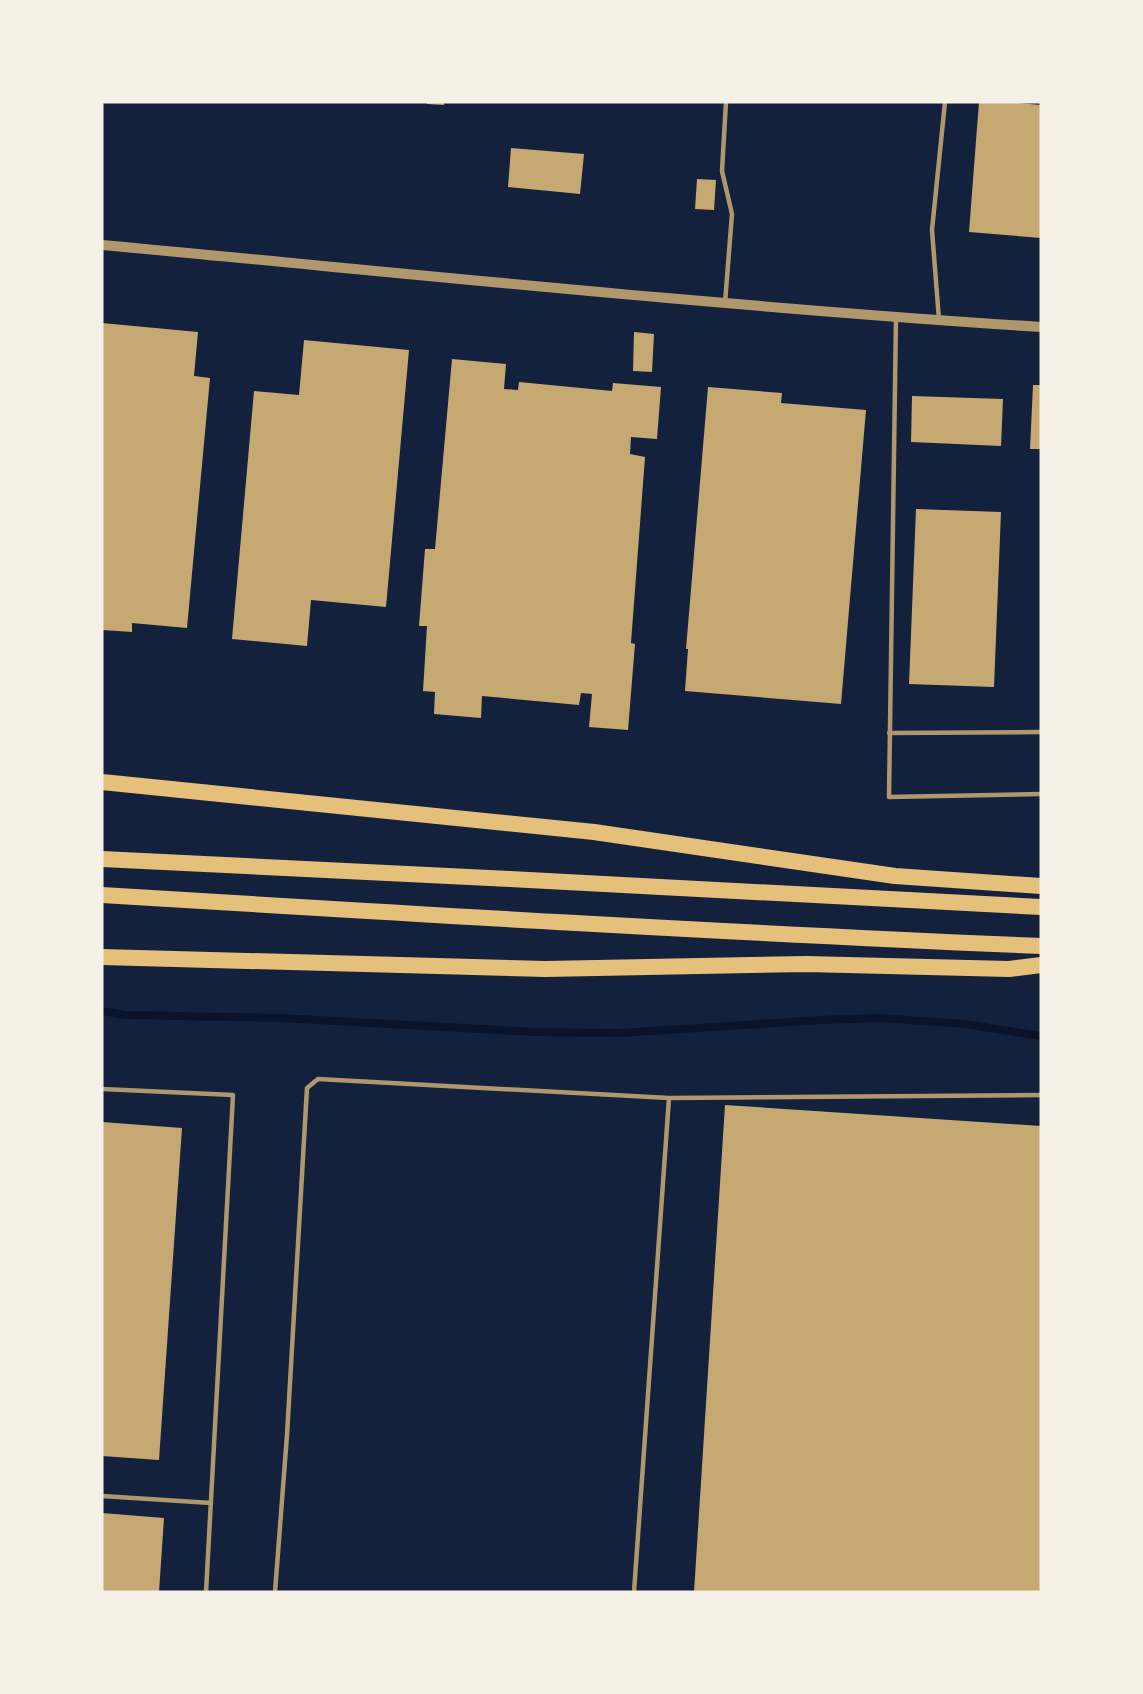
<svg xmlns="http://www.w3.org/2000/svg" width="1143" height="1694" font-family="'Archivo Narrow',sans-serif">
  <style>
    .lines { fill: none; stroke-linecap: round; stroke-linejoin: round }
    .stream { stroke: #0b132b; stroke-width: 8 }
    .building { fill: #c6a872 }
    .service { stroke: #b1986c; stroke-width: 4.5 }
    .tertiary { stroke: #b1986c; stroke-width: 10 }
    .trunk { stroke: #e5c07b; stroke-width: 16 }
  </style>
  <rect width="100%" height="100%" fill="#14213d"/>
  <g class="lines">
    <path class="stream" d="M102,1011L125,1015L281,1018L535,1032L620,1033L820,1020L880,1018L964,1024L1041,1036"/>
  </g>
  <path class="building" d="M427,102H444V105L427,104Z
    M979,102H1008L1041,105V238L969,232Z
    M511,148L584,154L580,194L508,187Z
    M697,179L716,180L714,210L695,209Z
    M102,323L198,332L194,376L210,378L187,628L132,623V632L102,630Z
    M634,332L654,334L652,372L633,371Z
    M304,340L409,350L386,607L311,600L307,646L232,639L254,391L299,395Z
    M452,359L506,364L504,389L518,390L519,382L612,391L613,383L661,387L657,439L631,437L630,454L645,457L631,643L635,644L628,730L589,727L592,694L581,693L579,705L482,696L481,718L434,714L435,692L423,691L427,626H419L425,549H435Z
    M1033,385H1041V449H1030Z
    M708,387L782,393L781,403L866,410L841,704L685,691L688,649H686Z
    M912,396L1003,399L1001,446L911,442Z
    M916,509L1001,512L994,687L909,684Z
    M725,1105L1041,1126V1592H694Z
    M102,1122L182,1128L159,1460L102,1456Z
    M102,1513L164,1518L159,1592H102Z"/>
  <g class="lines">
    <path class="service" d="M725,303L732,214L722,171L726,102
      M896,317L889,797L1041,794
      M939,320L932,230L945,102
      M889,733L1041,732
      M102,1089L233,1095L206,1592
      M102,1496L211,1503
      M275,1592L287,1435L307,1088L318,1079L669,1098L1041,1095
      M634,1592L669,1098"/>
    <path class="tertiary" d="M102,245C415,274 728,307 1041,327"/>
    <path class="trunk" d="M102,782L594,832L895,876L1041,886
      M102,859L510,879L1041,907
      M102,895C415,914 728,933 1041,946
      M102,957L545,969L806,964L1009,969L1041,965"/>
  </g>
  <rect width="1143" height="1694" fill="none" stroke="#f6f1e7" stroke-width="207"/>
</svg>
